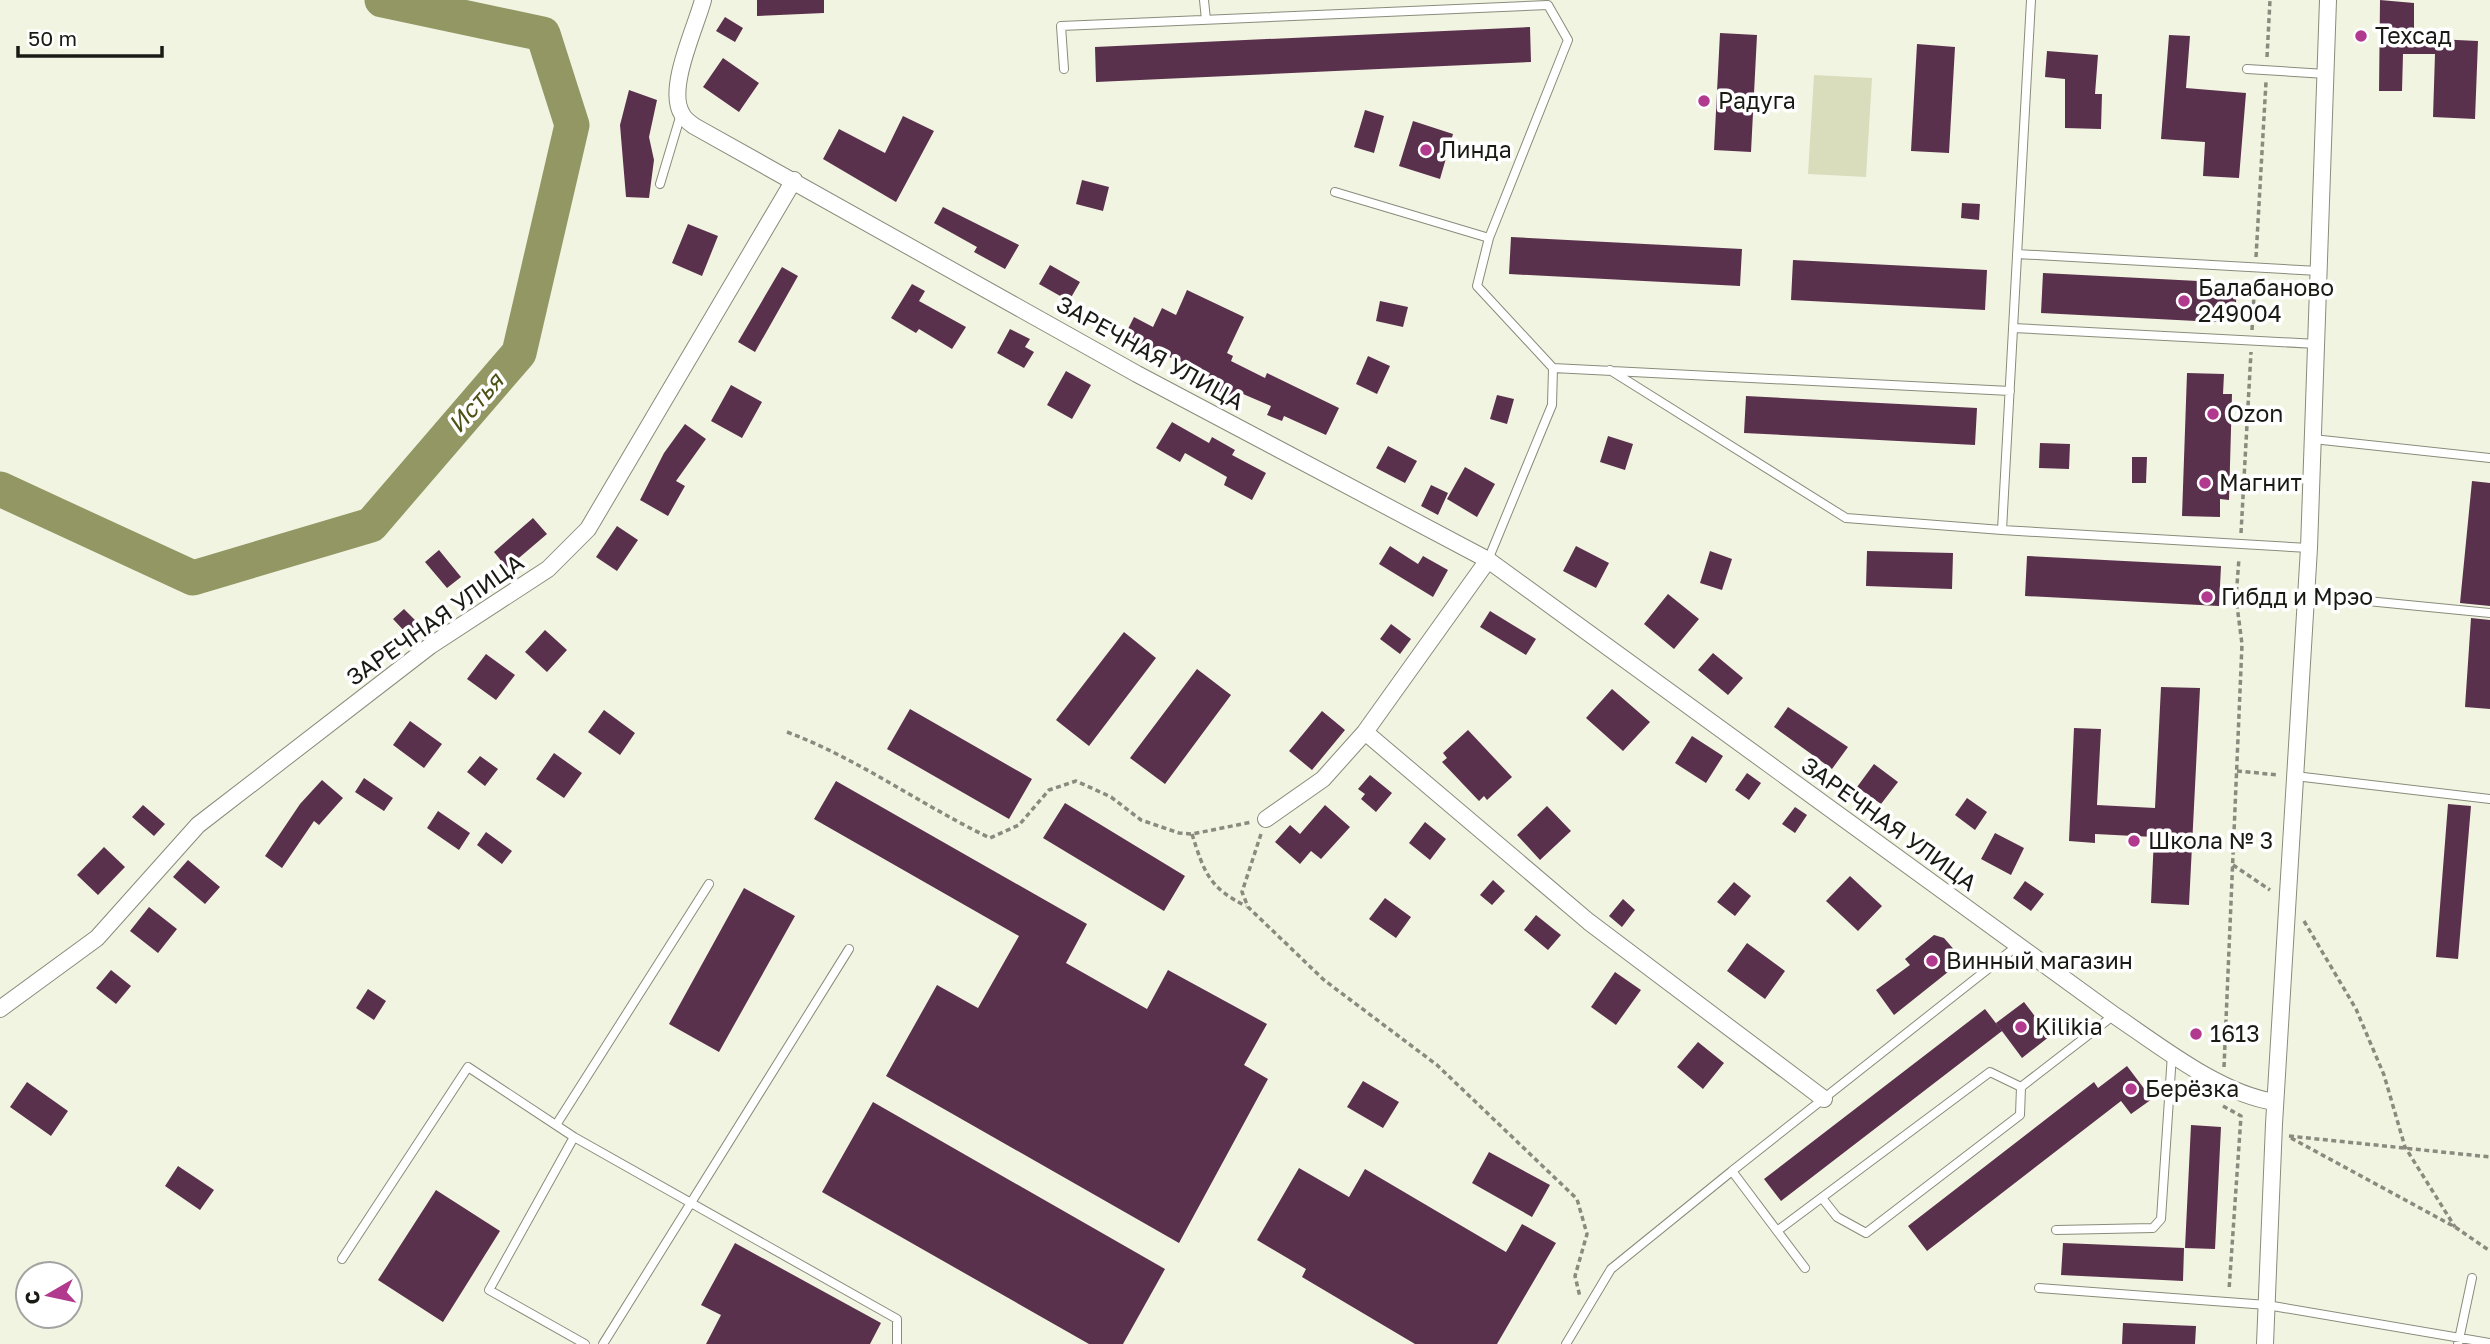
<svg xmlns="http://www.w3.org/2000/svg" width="2490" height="1344" font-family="'Golos Text',sans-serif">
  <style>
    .green { fill: #d9ddbc }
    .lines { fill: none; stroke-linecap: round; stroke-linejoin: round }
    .river { stroke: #939764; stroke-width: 35 }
    .building { fill: #5a314c }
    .lane-casing { stroke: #8a8b7b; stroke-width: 10 }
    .street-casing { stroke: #8a8b7b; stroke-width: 18 }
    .path { stroke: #8a8b7e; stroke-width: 3.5; stroke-dasharray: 5 3.5; stroke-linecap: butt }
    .lane { stroke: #fff; stroke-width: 8 }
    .street { stroke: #fff; stroke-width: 16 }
    .poi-dot { fill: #b1398e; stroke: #fff; stroke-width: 2.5 }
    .labels { text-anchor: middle; stroke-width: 7; stroke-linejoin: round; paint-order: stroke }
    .poi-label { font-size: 23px; fill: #1a1a14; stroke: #fff; text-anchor: start }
    .street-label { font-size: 23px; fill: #1a1a14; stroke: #fff }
    .water-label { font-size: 24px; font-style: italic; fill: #4f5216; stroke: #fff }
  </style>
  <rect width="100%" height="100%" fill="#f2f4e2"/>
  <path class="green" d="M1814,75L1872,78L1866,177L1808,174Z"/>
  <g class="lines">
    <path class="river" d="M0,489L193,578L371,525L519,353L572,125L543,34L382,0"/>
  </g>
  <path class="building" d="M757,0H824V13L757,16Z
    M2380,0L2414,3V38L2478,41L2475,119L2433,117L2435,54H2403L2402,91H2379Z
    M725,17L743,28L735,42L716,31Z
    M1530,27L1531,62L1096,82L1095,47Z
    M1720,33L1757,35L1751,152L1714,150Z
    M2169,35L2190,36L2186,88L2246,93L2239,178L2203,176L2205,142L2161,139Z
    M1917,44L1955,47L1949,153L1911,151Z
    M2047,51L2098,55L2095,94H2102L2101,129L2065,128V79L2045,77Z
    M723,58L759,83L739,112L703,87Z
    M629,90L657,100L649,137L654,160L649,198L626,197L620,125Z
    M1365,110L1384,116L1374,153L1354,147Z
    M903,116L934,131L896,202L823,159L839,129L885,153Z
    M1413,121L1453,134L1440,179L1399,166Z
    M1082,180L1109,187L1103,211L1076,204Z
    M1962,203L1980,204L1979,220L1961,218Z
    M943,207L1019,245L1005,269L974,252L977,247L934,223Z
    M688,224L718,236L702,276L672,263Z
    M1511,237L1742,249L1740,286L1509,274Z
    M1793,260L1987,270L1985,310L1791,300Z
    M1050,265L1080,282L1069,301L1039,284Z
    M782,267L798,276L755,352L738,342Z
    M2043,273L2237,283L2235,323L2041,313Z
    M912,284L925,291L919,301L966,327L952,349L919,329L916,333L891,318Z
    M1187,290L1244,317L1227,353L1233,356L1231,361L1265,378L1267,373L1339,408L1326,435L1284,416L1282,421L1267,415L1271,406L1243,394L1240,401L1217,391L1219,385L1207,379L1210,373L1123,339L1134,317L1153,327L1162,308L1176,315Z
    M1380,301L1408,307L1403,327L1376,321Z
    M1010,329L1030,339L1025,347L1034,352L1024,368L997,353Z
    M1368,356L1390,366L1377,394L1356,384Z
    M1066,371L1091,385L1072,419L1047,405Z
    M2187,373L2224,374L2223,394H2232L2229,500L2220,499V517L2182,516Z
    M731,385L762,402L742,438L711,421Z
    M1497,395L1514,399L1507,424L1490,419Z
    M1746,396L1977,408L1975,445L1744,433Z
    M1172,422L1209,443L1212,437L1235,450L1232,455L1266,473L1252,500L1224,485L1227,477L1185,453L1180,462L1156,448Z
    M685,424L706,439L676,481L685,486L668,516L640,500L664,453Z
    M1608,436L1633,444L1625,470L1600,462Z
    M2040,443L2070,444L2069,469L2039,468Z
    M1388,446L1417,461L1405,483L1376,468Z
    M2132,457H2147L2146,483H2132Z
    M1465,467L1495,484L1477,517L1447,499Z
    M2472,481L2490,483V606L2460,603Z
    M1431,485L1448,493L1438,515L1421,506Z
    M533,518L547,534L507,568L494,552Z
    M617,526L638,540L617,571L596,557Z
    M1390,546L1418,564L1423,556L1448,570L1433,597L1379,564Z
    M1576,546L1609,563L1596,588L1563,571Z
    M439,550L461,577L447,588L425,562Z
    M1710,551L1732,559L1722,590L1700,583Z
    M1867,551L1953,553L1952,589L1866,586Z
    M2027,556L2221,566L2219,606L2025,596Z
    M1668,594L1699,619L1674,649L1644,624Z
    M404,609L418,623L407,634L393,619Z
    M1490,611L1536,639L1526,655L1480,627Z
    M2471,618L2490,620V709L2465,707Z
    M1391,624L1411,639L1400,654L1380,639Z
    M545,630L567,650L547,672L525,652Z
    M1124,632L1156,658L1089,746L1056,720Z
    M1713,653L1743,678L1728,695L1698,670Z
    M486,654L515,675L496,700L467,679Z
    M1197,669L1231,695L1165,784L1130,758Z
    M2161,687L2200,688L2189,905L2151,903L2154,837L2095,834V843L2069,841L2074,728L2101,729L2097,805L2155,808Z
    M1612,689L1650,722L1623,751L1586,718Z
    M1788,707L1848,747L1832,769L1774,727Z
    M910,709L1032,779L1009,819L887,749Z
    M604,710L635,733L620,755L588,732Z
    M1322,711L1345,730L1312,770L1289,751Z
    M410,721L442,744L424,768L393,745Z
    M1468,730L1512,777L1487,800L1484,796L1479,801L1442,762L1447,758L1443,753Z
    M1692,736L1723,756L1706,783L1675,763Z
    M554,753L582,773L564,798L536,779Z
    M480,756L498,769L485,786L467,772Z
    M1874,764L1898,782L1881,804L1857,787Z
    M1747,773L1761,783L1749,800L1735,790Z
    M1370,775L1392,793L1376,812L1361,799L1365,794L1358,789Z
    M364,778L393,798L384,811L355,792Z
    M322,780L343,798L319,825L314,821L282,868L265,856L300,804Z
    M836,781L1087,924L1066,963L1147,1009L1168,970L1267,1024L1244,1065L1268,1079L1179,1243L886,1076L937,985L978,1008L1019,936L814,819Z
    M1967,798L1987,812L1975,830L1955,815Z
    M1065,803L1185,876L1164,911L1043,838Z
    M2448,804L2471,806L2458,959L2436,957Z
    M143,805L165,824L154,836L132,817Z
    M1325,805L1350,827L1321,859L1311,851L1300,864L1275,842L1290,825L1300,834Z
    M1547,806L1571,831L1540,860L1517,835Z
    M1795,807L1807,815L1795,833L1782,824Z
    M438,811L470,833L459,850L427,828Z
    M1425,822L1446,839L1430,860L1409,843Z
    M486,832L512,851L502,864L477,845Z
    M1995,833L2024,848L2011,875L1981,859Z
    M104,847L125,867L98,895L77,875Z
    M188,860L220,887L205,904L173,877Z
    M1850,876L1882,906L1858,931L1826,901Z
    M1493,880L1505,891L1492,905L1480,895Z
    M2025,881L2044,894L2031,911L2013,898Z
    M1734,882L1751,896L1735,916L1717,902Z
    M744,888L795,916L719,1052L669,1024Z
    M1385,898L1411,917L1396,938L1369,919Z
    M1623,899L1635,910L1622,927L1609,916Z
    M149,907L177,929L158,953L130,931Z
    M1536,915L1561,935L1548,950L1524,930Z
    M1934,935L1944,938L1956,952L1958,964L1894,1015L1876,990L1910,965L1905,959Z
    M1747,943L1785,971L1765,999L1727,971Z
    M111,970L131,986L116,1004L96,988Z
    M1615,972L1641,990L1616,1025L1591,1007Z
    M368,989L386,1001L374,1020L356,1008Z
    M2024,1002L2050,1036L2022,1058L1996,1023Z
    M1985,1009L2002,1031L1781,1201L1764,1179Z
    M1698,1042L1724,1063L1703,1089L1677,1067Z
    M2127,1066L2152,1099L2131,1114L2121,1101L1927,1251L1908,1226L2094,1082L2098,1088Z
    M1363,1081L1399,1102L1383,1128L1347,1107Z
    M27,1082L68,1111L51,1136L10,1107Z
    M873,1102L1165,1269L1123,1344H1089L822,1192Z
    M2191,1125L2221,1127L2215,1249L2185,1248Z
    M1489,1152L1550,1185L1532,1217L1472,1183Z
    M178,1166L214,1190L200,1210L165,1186Z
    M1299,1168L1349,1197L1365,1169L1506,1252L1522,1224L1556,1243L1497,1344H1415L1302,1277L1306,1269L1257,1240Z
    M436,1190L500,1231L443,1322L378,1280Z
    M735,1243L881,1323L870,1344H706L721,1315L701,1305Z
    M2063,1243L2184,1248L2183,1281L2061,1275Z
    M2123,1323L2196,1326L2195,1344H2122Z"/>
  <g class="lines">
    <defs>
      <path id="lane" d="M1204,0L1206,20
        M2031,0L2002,530L2309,548
        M1064,69L1061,26L1548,5L1568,40L1489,238L1477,286L1553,368L1552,405L1488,560
        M2247,69L2326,74
        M660,184L681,114
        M1335,192L1489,238
        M2017,254L2319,271
        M2013,328L2317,344
        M1553,368L2010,391
        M1610,370L1846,518L2002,530
        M2313,439L2490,458
        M2306,595L2490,613
        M2295,776L2490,799
        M556,1125L709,884
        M574,1137L897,1319V1344
        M1822,1198L1837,1217L1866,1233L2020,1115L2021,1087
        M2056,1230L2153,1228L2161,1219L2172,1054
        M1777,1231L1990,1072L2021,1087L2114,1015
        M342,1259L468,1067L574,1137L489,1290L585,1344
        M1805,1268L1732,1171L2017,946
        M2039,1288L2267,1305L2490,1343
        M603,1344L849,949
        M1566,1344L1611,1269L1732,1171
        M2458,1344L2472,1278"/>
      <path id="street" d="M703,0C696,27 666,89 682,114C684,119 690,123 694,126L1137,374L1488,560L2114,1015C2160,1046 2220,1094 2275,1102
        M1365,732L1589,922L1824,1099
        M1266,819L1323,779L1365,732L1488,560
        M0,1009L97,938L198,825L430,646L548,569L588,529L794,180
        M2265,1344L2274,1124L2309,548L2328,0"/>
    </defs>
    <use href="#lane" class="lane-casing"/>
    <use href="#street" class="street-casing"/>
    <path class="path" d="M2267,57L2270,0
      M2256,257L2266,82
      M2252,330L2255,278
      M2241,533L2251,352
      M787,732C859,759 921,805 990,838L1019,825L1049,790L1076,781L1111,797L1141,820L1179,833L1192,834L1252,822
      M2237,771L2279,775
      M1192,834C1204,872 1209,888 1246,906
      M1261,834L1242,892L1248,907L1324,980L1437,1065L1577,1199L1587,1234L1575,1276L1580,1297
      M2233,865L2270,890
      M2304,921L2356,1009L2384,1075L2405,1147L2455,1227
      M2224,1067L2242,644L2236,598L2239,558
      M2223,1106L2241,1116L2229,1290
      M2289,1136L2490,1157
      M2291,1138L2455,1227L2490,1251"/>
    <use href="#lane" class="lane"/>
    <use href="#street" class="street"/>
  </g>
  <g class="poi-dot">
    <circle cx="2361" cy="36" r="7"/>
    <circle cx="1704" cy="101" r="7"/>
    <circle cx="1426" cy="150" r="7"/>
    <circle cx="2184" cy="301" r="7"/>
    <circle cx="2213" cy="414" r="7"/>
    <circle cx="2205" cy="483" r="7"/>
    <circle cx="2207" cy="597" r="7"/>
    <circle cx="2134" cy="841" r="7"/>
    <circle cx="1932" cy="961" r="7"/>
    <circle cx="2021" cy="1027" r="7"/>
    <circle cx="2196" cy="1034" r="7"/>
    <circle cx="2131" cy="1089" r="7"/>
  </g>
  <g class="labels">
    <g class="poi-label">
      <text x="2375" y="44">Техсад</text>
      <text x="1718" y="109">Радуга</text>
      <text x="1440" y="158">Линда</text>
      <text x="2198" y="296">Балабаново<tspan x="2198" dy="26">249004</tspan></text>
      <text x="2227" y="422">Ozon</text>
      <text x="2219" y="491">Магнит</text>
      <text x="2221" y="605">Гибдд и Мрэо</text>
      <text x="2148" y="849">Школа № 3</text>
      <text x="1946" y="969">Винный магазин</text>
      <text x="2035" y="1035">Kilikia</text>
      <text x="2210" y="1042">1613</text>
      <text x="2145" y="1097">Берёзка</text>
    </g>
    <g class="street-label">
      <text transform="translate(1150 353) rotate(29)" y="8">ЗАРЕЧНАЯ УЛИЦА</text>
      <text transform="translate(435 620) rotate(-35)" y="8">ЗАРЕЧНАЯ УЛИЦА</text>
      <text transform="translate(1889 824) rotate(36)" y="8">ЗАРЕЧНАЯ УЛИЦА</text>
    </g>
    <g class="water-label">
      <text transform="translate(476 403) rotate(-49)" y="8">Истья</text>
    </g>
  </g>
  <g transform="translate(49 1295) rotate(261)"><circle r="33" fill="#ffffff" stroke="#a3a3a1" stroke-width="2"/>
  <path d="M0-5L12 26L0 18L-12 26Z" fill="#b1398e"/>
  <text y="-10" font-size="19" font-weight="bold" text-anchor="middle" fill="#1a1a14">С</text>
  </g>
  <path d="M18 46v10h144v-10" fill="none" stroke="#1a1a14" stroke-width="3.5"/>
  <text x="28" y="46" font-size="21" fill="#1a1a14" stroke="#ffffff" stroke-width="5" paint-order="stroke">50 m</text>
</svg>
